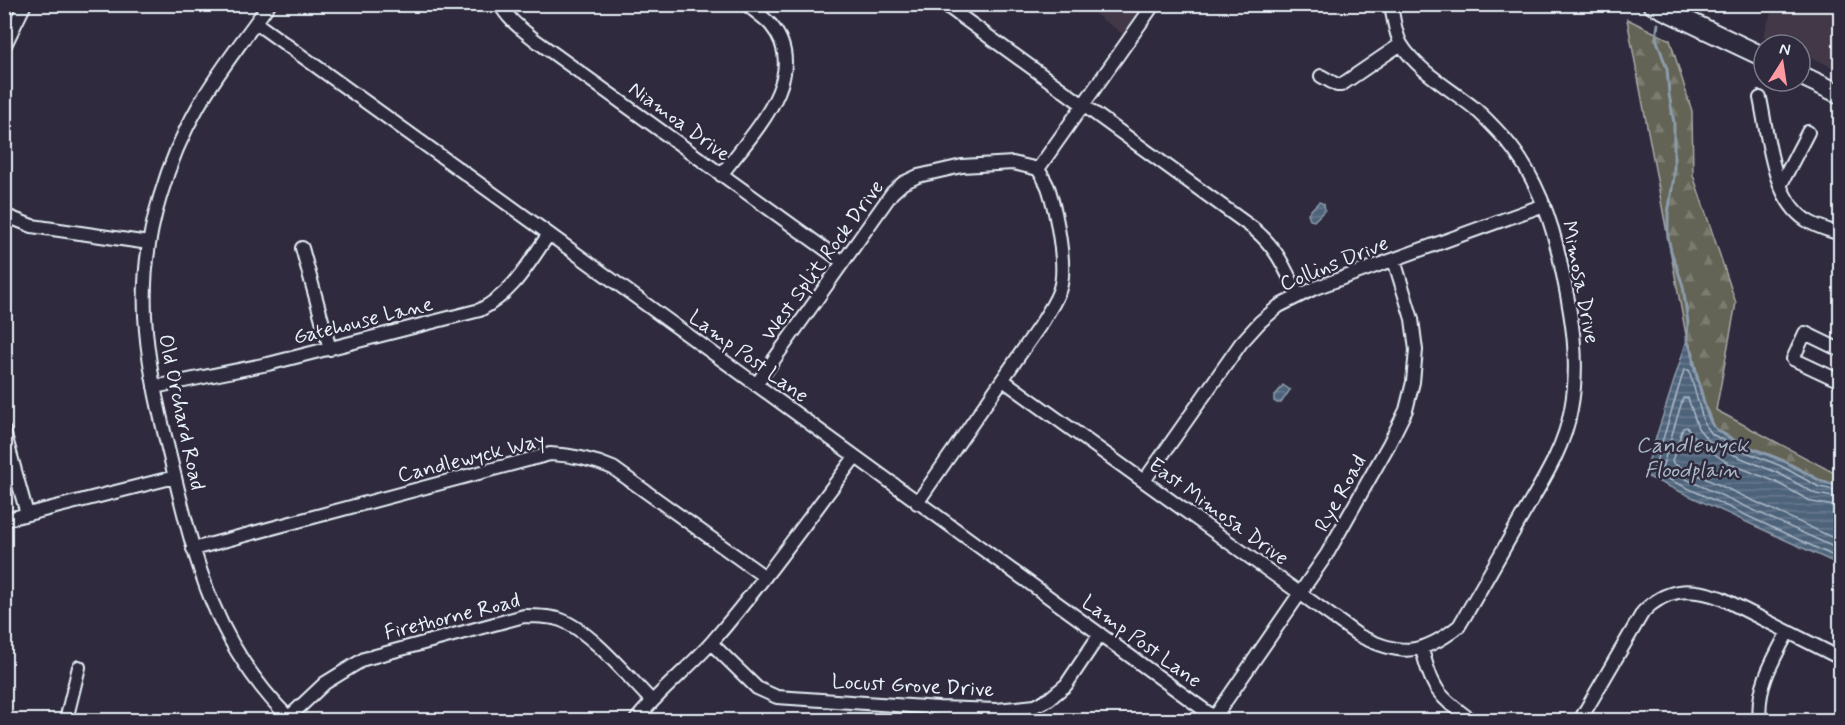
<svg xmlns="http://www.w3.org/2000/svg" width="1845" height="725" font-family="Mynerve,sans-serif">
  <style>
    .built { fill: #423846 }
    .forest { fill: url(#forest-firs); stroke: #a6aaa7; stroke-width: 1.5 }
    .water { fill: url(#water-rules); stroke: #8c9cac; stroke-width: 1.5 }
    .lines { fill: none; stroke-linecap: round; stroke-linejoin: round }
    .shore { stroke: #aab8c6; stroke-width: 1.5 }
    .stream { stroke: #8c9cac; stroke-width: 3 }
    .street-casing { stroke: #e8f1f8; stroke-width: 16 }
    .secondary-casing { stroke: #e8f1f8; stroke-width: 22 }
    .street { stroke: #2f2a3d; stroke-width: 12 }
    .secondary { stroke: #2f2a3d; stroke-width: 18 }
    .labels { text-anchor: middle; stroke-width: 5; stroke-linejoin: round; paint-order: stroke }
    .street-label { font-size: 21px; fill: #e8f1f8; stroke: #2f2a3d }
    .water-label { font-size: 22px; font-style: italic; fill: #aab8c6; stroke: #2f2a3d }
  </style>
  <defs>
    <pattern id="forest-firs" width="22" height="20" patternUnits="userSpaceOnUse" patternTransform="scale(1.5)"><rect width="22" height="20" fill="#646456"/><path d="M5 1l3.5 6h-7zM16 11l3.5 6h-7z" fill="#7a7b6f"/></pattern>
    <pattern id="water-rules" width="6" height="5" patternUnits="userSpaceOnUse" patternTransform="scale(1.5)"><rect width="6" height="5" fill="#4e637a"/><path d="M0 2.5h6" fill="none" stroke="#687a8e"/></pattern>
  </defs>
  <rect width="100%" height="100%" fill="#2f2a3d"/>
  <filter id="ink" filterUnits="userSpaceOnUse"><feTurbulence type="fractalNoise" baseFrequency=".0167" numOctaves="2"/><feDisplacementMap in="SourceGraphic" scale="12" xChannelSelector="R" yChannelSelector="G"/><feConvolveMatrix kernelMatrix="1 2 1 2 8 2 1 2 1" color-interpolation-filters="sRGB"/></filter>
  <g filter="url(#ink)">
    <path class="built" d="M1082,5H1154L1130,39Z
      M1774,5H1840V71L1800,52V45H1784L1763,36Z"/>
    <path class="forest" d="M1627,19L1670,40L1692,111L1693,175L1736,303L1716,410L1840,476V486C1835,483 1829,483 1823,481C1810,478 1797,468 1786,462C1765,451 1719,442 1709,420C1698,394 1699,364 1687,340Z"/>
    <path class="water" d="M1319,202L1324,204L1325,210L1314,221L1310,220L1308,213Z
      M1687,340C1699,364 1698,394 1709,420C1719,442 1769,453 1790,464C1801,469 1811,478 1823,482C1829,483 1835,483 1840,486V565L1644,475Z
      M1283,385L1290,390L1281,403H1277L1274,401V397Z"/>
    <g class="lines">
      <path class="shore" d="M1840,491L1819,487L1781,466L1736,448L1712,434L1704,423L1689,370H1684L1653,472L1840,559
        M1840,498L1816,494L1778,473L1734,455L1717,446L1707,439L1698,428L1688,398H1683L1662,468L1840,550
        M1840,507L1812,502L1774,481L1728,463L1701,445L1687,427L1683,428L1672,461L1674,464L1840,541"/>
      <path class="stream" d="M1658,24L1656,38L1667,69L1669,94L1674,123V176L1668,214V237L1671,251L1683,286L1688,323L1687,340L1693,353V362L1706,410L1713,426
        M1717,430L1739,443L1784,461L1821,481L1840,486"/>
      <defs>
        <path id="street" d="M269,4C245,38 219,70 199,105C182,134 169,166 160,197C130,295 149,370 172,465C196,565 215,645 291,720
          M500,4C508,20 522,29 535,40L843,262
          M944,4L1254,229C1278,249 1285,269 1298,295
          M256,23L549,234L1218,720
          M4,47L25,4
          M1321,76L1337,85H1341L1401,44
          M1760,98C1768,135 1772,198 1806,220C1816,227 1829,230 1840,234
          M1038,169L1154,4
          M721,175C750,136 813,75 771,25C764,17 754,11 746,4
          M1780,186L1808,132
          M4,215L32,226L149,243
          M302,248L330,349
          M1840,350L1805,333L1793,359L1840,381
          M1003,380L1358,635C1399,656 1422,656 1459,626C1480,591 1500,555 1520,520C1540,485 1564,450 1571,409C1580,362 1572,317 1562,270C1553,223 1537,176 1505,139C1495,128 1484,116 1473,107C1450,89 1416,69 1401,44C1395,33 1393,17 1391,4
          M756,385L892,193L903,183L918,176L962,166L1013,163L1038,169
          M154,387L268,364L480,310C515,291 527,265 549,234
          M4,431L27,514
          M1144,481L1241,343L1260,322L1279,306L1315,288L1544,205
          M917,503L1043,321C1049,310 1057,300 1060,288C1067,266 1056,212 1049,190C1047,183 1042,176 1038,169
          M4,520L175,477
          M193,549L550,454C573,455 592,459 613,468L765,577
          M711,643L757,688L777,697L939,708L997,710L1035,706L1049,699L1066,685L1100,634
          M1422,649C1432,689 1438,696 1471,720
          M288,718L325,683L364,659L524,616C536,616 550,616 561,620C592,632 628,677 652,701
          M1214,718L1327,554L1389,444L1406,410L1413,382L1416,350L1412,319L1394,260
          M66,720L79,667
          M636,720C659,691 688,669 712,642C763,583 808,519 855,457
          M1580,720L1643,612C1666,588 1690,587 1721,598L1840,658
          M1760,720C1756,688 1773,660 1788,632"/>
        <path id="secondary" d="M1652,4L1764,57
          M1800,75L1840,94"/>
      </defs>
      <use href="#street" class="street-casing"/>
      <use href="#secondary" class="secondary-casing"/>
      <use href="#street" class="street"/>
      <use href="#secondary" class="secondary"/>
    </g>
  </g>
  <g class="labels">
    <g class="street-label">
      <text transform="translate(680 121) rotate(36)" y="7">Niamoa Drive</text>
      <text transform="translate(822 260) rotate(-54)" y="7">West Split Rock Drive</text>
      <text transform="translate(1334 263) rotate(-22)" y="7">Collins Drive</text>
      <text transform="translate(1581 282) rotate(79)" y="7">Mimosa Drive</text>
      <text transform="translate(363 320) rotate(-14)" y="7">Gatehouse Lane</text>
      <text transform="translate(749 356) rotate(36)" y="7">Lamp Post Lane</text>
      <text transform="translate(182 412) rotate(78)" y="7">Old Orchard Road</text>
      <text transform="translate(471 457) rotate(-14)" y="7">Candlewyck Way</text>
      <text transform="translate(1340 493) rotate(-61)" y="7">Rye Road</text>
      <text transform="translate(1219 511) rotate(36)" y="7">East Mimosa Drive</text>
      <text transform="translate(452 616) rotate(-14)" y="7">Firethorne Road</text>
      <text transform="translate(1142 641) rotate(36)" y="7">Lamp Post Lane</text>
      <text transform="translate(913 685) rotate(3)" y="7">Locust Grove Drive</text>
    </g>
    <g class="water-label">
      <text x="1692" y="452">Candlewyck<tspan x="1692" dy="25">Floodplain</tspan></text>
    </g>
  </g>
  <rect width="1845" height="725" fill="none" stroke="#2f2a3d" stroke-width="24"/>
  <rect x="12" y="12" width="1821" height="701" fill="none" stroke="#e8f1f8" stroke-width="2" filter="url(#ink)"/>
  <g transform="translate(1782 63) rotate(12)"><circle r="28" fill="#2f2a3d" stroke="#797a88" stroke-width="1.5"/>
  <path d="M0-4.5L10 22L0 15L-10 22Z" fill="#ff9aa2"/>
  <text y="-9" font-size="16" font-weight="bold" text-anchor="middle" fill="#e8f1f8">N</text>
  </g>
</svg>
